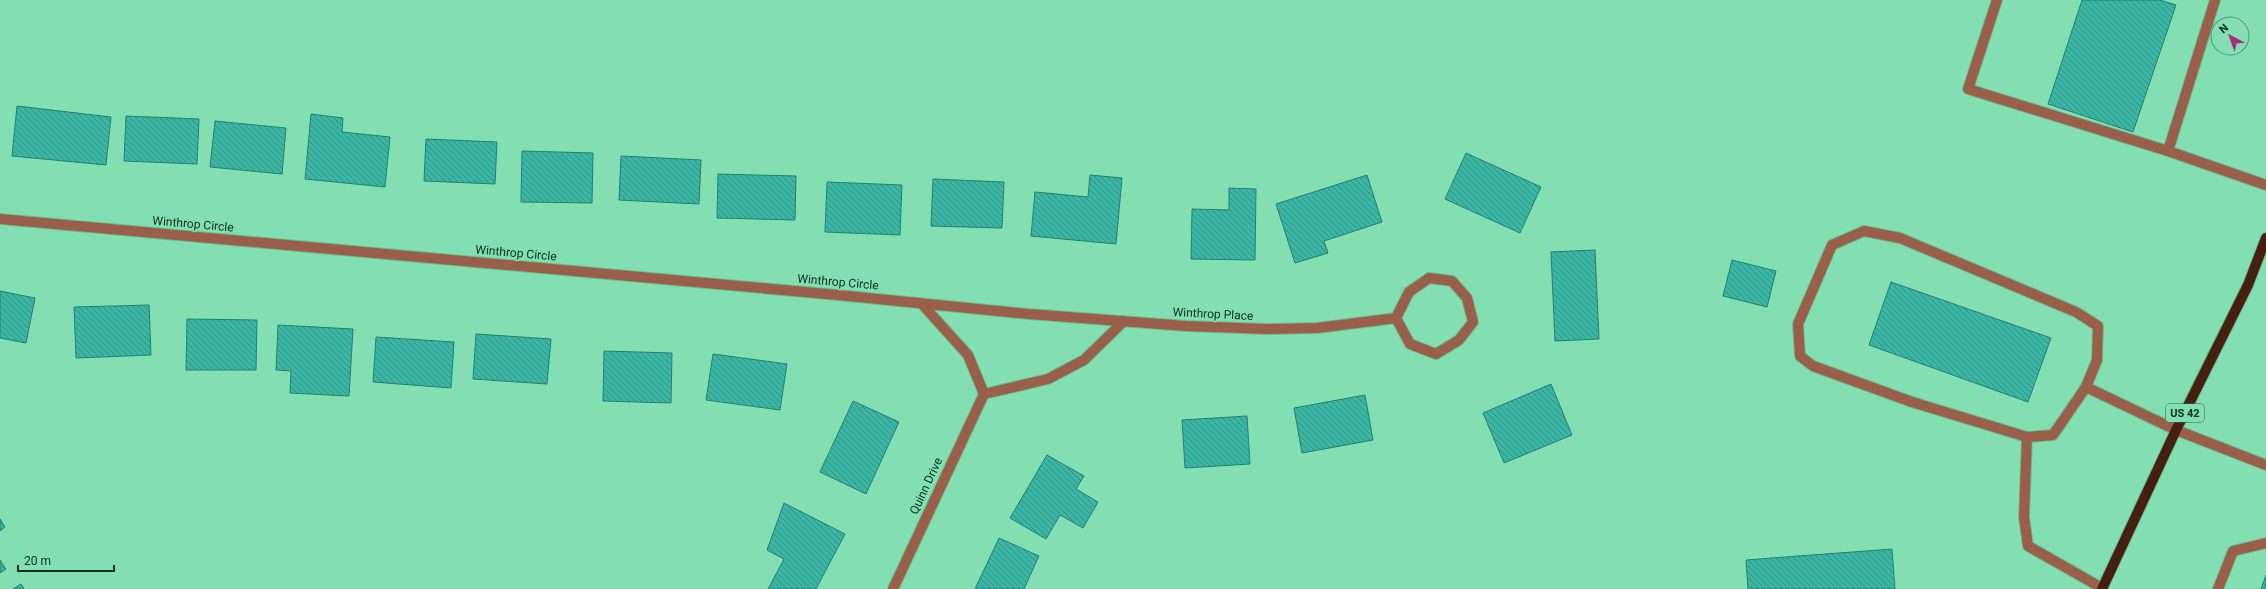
<svg xmlns="http://www.w3.org/2000/svg" width="2266" height="589" font-family="Roboto,sans-serif">
  <style>
    .building { fill: url(#building-back-hatch); stroke: #218073 }
    .lines { fill: none; stroke-linecap: round; stroke-linejoin: round }
    .minor-casing { stroke: #6abc94; stroke-width: 12 }
    .major-casing { stroke: #6abc94; stroke-width: 12 }
    .minor { stroke: #9a5f48; stroke-width: 10 }
    .major { stroke: #451f10; stroke-width: 10 }
    .labels { text-anchor: middle; stroke-width: 3.5; stroke-linejoin: round; paint-order: stroke }
    .shield { fill: #83dfb2; stroke: #2b644a; stroke-width: 1 }
    .shield-label { font-size: 11px; font-weight: bold; fill: #052f1e }
    .street-label { font-size: 12px; fill: #052f1e; stroke: #83dfb2 }
  </style>
  <defs>
    <pattern id="building-back-hatch" width="6" height="6" patternUnits="userSpaceOnUse"><rect width="6" height="6" fill="#3bb5a4"/><path d="M-1 5l2 2M0 0l6 6M5-1l2 2" fill="none" stroke="#309485"/></pattern>
  </defs>
  <rect width="100%" height="100%" fill="#83dfb2"/>
  <path class="building" d="M2082,0H2160L2176,5L2133,132L2048,104Z
    M17,106L111,117L106,165L12,156Z
    M311,114L343,118L342,132L390,137L385,187L305,179Z
    M126,116L199,119L197,164L124,161Z
    M215,121L286,128L282,174L210,167Z
    M426,139L497,142L495,184L424,181Z
    M522,151L593,153L592,203L521,202Z
    M1466,153L1541,187L1520,233L1445,199Z
    M621,156L701,160L699,204L619,200Z
    M718,174L796,176L795,220L717,218Z
    M1090,175L1122,178L1116,244L1031,236L1035,192L1088,197Z
    M1367,175L1382,222L1324,241L1328,253L1295,263L1276,204Z
    M933,179L1004,182L1002,228L931,226Z
    M827,182L902,185L900,235L825,232Z
    M1229,188L1256,189L1255,260L1191,259L1192,209L1229,210Z
    M1595,250L1599,339L1555,341L1551,252Z
    M1732,260L1776,271L1767,307L1723,296Z
    M1891,282L2051,338L2028,402L1869,345Z
    M0,291L35,298L26,343L0,338Z
    M149,305L151,355L76,358L74,307Z
    M187,319L257,320L256,370H186Z
    M278,325L353,329L349,396L290,393L291,371L276,370Z
    M476,334L551,339L547,384L473,379Z
    M376,337L454,342L451,388L373,382Z
    M604,351L672,353L671,403L603,401Z
    M713,354L787,364L780,410L706,400Z
    M1551,384L1572,435L1504,463L1483,413Z
    M1365,395L1373,440L1302,453L1294,408Z
    M853,401L899,422L866,494L820,472Z
    M1247,416L1250,464L1185,468L1182,420Z
    M1047,455L1084,476L1076,489L1098,502L1083,528L1060,515L1046,539L1010,518Z
    M784,503L845,534L816,589H768L784,559L767,550Z
    M0,519L5,527L0,531Z
    M999,538L1039,556L1024,589H975Z
    M1892,549L1895,589H1748L1746,560Z
    M0,560L6,569L0,573Z
    M2266,575V589H2261Z
    M21,584L24,589H13Z"/>
  <g class="lines">
    <defs>
      <path id="minor" d="M1997,0L1968,89L2168,151L2266,185
        M2168,151L2215,0
        M0,219L838,295L1029,314L1186,326L1267,329L1317,328L1396,318L1410,344L1436,354L1459,340L1473,322L1467,298L1452,281L1429,278L1409,292L1396,318
        M2086,387L2097,360L2098,326L2076,312L1900,238L1864,231L1832,245L1798,324L1800,356L1813,366L1912,402L2027,437L2053,435L2086,387L2176,430L2266,465
        M984,394L1048,379L1084,360L1124,321
        M2027,437L2024,517L2028,546L2102,588
        M893,589L984,394L968,355L921,303
        M2218,589L2233,551L2266,543"/>
      <path id="major" d="M2102,589L2176,430L2248,285L2266,238"/>
    </defs>
    <use href="#minor" class="minor-casing"/>
    <use href="#major" class="major-casing"/>
    <use href="#minor" class="minor"/>
    <use href="#major" class="major"/>
  </g>
  <g class="labels">
    <rect class="shield" x="2166" y="404" width="38" height="18" rx="3"/>
    <g class="shield-label">
      <text x="2185" y="417">US 42</text>
    </g>
    <g class="street-label">
      <text transform="translate(193 224) rotate(5)" y="4">Winthrop Circle</text>
      <text transform="translate(516 253) rotate(5)" y="4">Winthrop Circle</text>
      <text transform="translate(838 282) rotate(5)" y="4">Winthrop Circle</text>
      <text transform="translate(1213 314) rotate(3)" y="4">Winthrop Place</text>
      <text transform="translate(926 486) rotate(-65)" y="4">Quinn Drive</text>
    </g>
  </g>
  <g transform="translate(2230 36) rotate(319)"><circle r="19" fill="#83dfb2" stroke="#519977"/>
  <path d="M0-3L7 15L0 10L-7 15Z" fill="#a42b82"/>
  <text y="-6" font-size="11" font-weight="bold" text-anchor="middle" fill="#052f1e">N</text>
  </g>
  <path d="M18 565v6h96v-6" fill="none" stroke="#052f1e" stroke-width="2"/>
  <text x="24" y="565" font-size="12" fill="#052f1e" stroke="#83dfb2" stroke-width="3" paint-order="stroke">20 m</text>
</svg>
